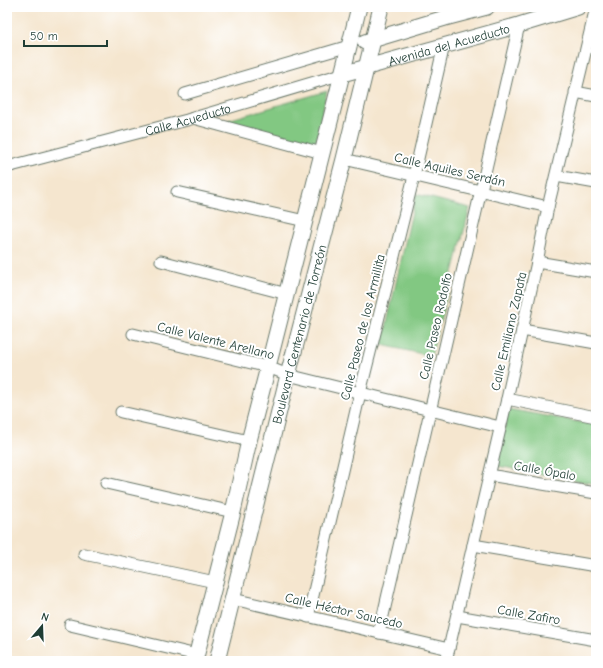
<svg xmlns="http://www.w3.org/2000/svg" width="603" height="668" font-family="'Comic Neue',sans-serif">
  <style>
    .green { fill: #82c882; stroke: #50825b }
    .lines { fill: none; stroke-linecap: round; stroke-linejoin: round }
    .street-casing { stroke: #6a786a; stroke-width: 13 }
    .secondary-casing { stroke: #6a786a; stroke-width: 17 }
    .street { stroke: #fff; stroke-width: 11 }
    .secondary { stroke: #fff; stroke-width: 15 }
    .labels { text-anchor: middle; stroke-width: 4; stroke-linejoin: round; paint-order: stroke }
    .street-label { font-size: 13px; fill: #1f3d34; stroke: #fff }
  </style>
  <rect width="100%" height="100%" fill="#fff"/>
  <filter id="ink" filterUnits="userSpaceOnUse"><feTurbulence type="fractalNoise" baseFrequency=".025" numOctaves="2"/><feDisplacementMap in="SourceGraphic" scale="8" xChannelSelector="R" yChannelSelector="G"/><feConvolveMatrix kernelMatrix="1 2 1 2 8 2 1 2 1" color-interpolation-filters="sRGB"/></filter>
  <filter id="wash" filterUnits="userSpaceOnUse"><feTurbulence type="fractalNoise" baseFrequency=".012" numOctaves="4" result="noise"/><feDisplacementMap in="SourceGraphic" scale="16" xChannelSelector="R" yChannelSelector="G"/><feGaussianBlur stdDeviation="0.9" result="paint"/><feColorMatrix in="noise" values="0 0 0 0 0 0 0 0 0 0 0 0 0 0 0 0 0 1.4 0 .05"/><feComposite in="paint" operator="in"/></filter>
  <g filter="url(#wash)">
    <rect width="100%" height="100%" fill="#f5e6cf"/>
    <path class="green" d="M327,91L315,147L231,125L228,120Z
      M416,194L470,208L431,356L382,345Z
      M508,409L596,425V484L498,466Z"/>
  </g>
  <g filter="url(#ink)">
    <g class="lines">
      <defs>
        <g id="street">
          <path d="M575,92L596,96"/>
          <path d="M185,94L349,46"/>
          <path d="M193,118L322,153"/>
          <path d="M344,159L548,207"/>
          <path id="s1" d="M7,167L187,120L342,74"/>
          <path d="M556,176L596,183"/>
          <path d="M177,192L305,221"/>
          <path d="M161,261L287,294"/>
          <path d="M537,262L596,272"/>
          <path d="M522,330L596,343"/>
          <path d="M133,334L268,367L288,375L430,410L500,427"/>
          <path d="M507,399L596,417"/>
          <path d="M121,412L249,441"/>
          <path d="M489,475L596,493"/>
          <path d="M106,483L233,512"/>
          <path d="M473,545L596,566"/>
          <path d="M84,554L215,582"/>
          <path d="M233,599L449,649"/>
          <path d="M457,616L596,640"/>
          <path d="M308,617L360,393L414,176L444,45"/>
          <path d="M70,625L197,655"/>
          <path d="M379,633L519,25"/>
          <path d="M446,661L507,399L537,262L548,207L596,7"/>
        </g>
        <g id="secondary">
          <path d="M365,42L445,18L487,7"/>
          <path id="s2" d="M342,74L519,25L578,7"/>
          <path d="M195,661L233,512L249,441L268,367L359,7"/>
          <path id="s3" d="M217,661L288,375L344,159L381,7"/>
        </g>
      </defs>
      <use href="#street" class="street-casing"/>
      <use href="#secondary" class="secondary-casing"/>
      <use href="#street" class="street"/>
      <use href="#secondary" class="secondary"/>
    </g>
  </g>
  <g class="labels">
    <g class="street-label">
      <text dy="5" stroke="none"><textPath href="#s2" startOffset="111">Avenida del Acueducto</textPath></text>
      <text dy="5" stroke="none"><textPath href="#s1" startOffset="187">Calle Acueducto</textPath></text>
      <text transform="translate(450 169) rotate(13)" y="5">Calle Aquiles Serdán</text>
      <text transform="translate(435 326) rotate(-77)" y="5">Calle Paseo Rodolfo</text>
      <text transform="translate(362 327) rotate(-76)" y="5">Calle Paseo de los Armillita</text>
      <text transform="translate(508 331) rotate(-77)" y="5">Calle Emiliano Zapata</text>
      <text dy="5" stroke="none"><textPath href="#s3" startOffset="337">Boulevard Centenario de Torreón</textPath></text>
      <text transform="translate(216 340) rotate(14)" y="5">Calle Valente Arellano</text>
      <text transform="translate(545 470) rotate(10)" y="5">Calle Ópalo</text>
      <text transform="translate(344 610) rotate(13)" y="5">Calle Héctor Saucedo</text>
      <text transform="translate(529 614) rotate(10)" y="5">Calle Zafiro</text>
    </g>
  </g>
  <rect width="603" height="668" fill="none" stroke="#fff" stroke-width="24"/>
  <g transform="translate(42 626) rotate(19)" stroke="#ffffff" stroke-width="3" paint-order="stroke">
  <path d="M0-3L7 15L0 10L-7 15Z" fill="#1f3d34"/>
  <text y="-6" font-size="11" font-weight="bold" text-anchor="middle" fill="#1f3d34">N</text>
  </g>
  <path d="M24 40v6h83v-6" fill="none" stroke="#1f3d34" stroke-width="2"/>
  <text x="30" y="40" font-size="12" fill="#1f3d34" stroke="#ffffff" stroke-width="3" paint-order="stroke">50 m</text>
</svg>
